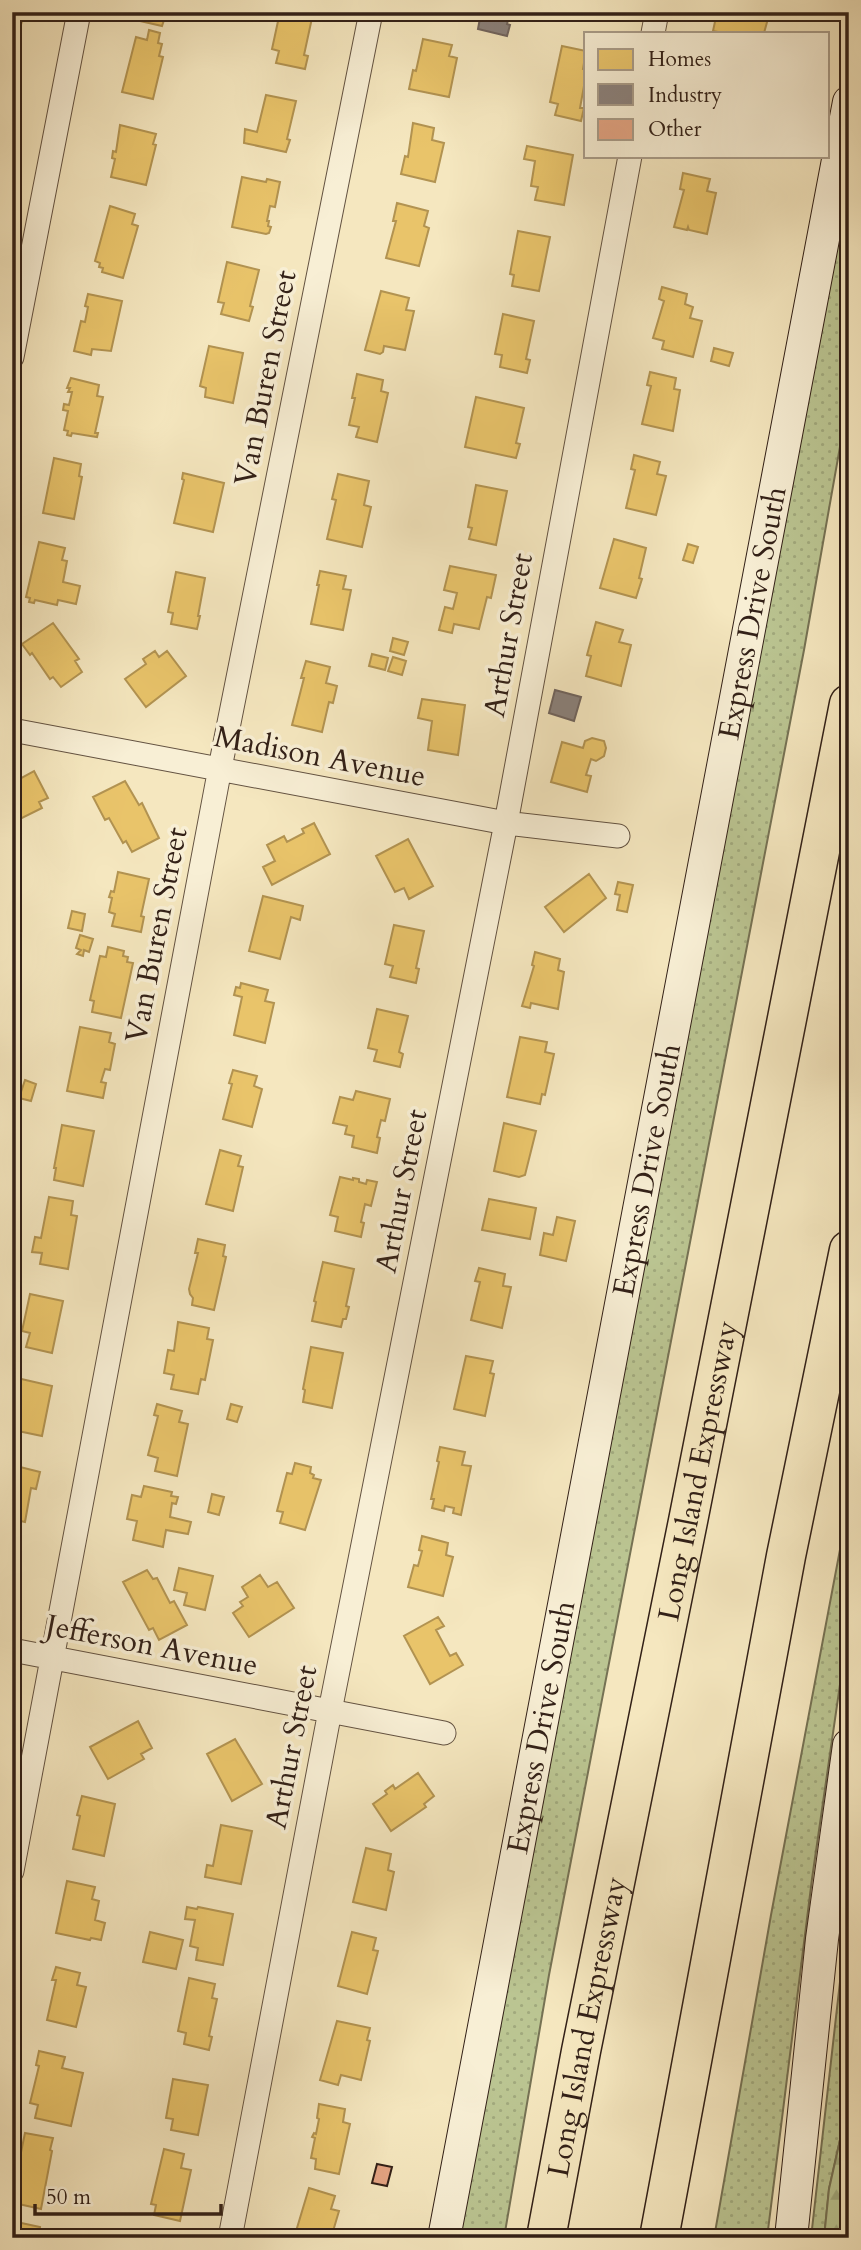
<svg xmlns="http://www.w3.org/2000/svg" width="861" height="2250" font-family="Cardo,serif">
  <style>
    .grass { fill: url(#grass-dots); stroke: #767254; stroke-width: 2 }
    .forest { fill: url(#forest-firs); stroke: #767254; stroke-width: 2 }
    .homes { fill: #e9c46a; stroke: #b29351; stroke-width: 2 }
    .industry { fill: #8a817c; stroke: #70645e; stroke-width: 2 }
    .building { fill: #e4a483; stroke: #322017; stroke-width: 2 }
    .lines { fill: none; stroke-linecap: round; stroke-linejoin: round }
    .minor-casing { stroke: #635241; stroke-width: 25 }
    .secondary-casing { stroke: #322017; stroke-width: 34 }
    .motorway-casing { stroke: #322017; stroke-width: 41 }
    .minor { stroke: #f8efd5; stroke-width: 23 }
    .secondary { stroke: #f8efd5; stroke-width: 32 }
    .motorway { stroke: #f5e7bf; stroke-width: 38 }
    .labels { text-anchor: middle; stroke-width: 7; stroke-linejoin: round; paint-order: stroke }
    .street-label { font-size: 30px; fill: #322017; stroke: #f8efd5 }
  </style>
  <defs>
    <pattern id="grass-dots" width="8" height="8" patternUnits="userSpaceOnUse" patternTransform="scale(1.75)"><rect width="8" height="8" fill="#bbc592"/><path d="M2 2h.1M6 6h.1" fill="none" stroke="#a1a97d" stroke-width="1.8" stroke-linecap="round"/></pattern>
    <pattern id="forest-firs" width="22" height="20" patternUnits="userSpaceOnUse" patternTransform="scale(1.75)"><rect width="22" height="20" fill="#bbc592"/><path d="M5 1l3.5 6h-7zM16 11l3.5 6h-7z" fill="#a1a97d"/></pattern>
  </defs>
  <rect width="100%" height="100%" fill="#f5e7bf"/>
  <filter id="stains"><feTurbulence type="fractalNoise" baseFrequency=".00286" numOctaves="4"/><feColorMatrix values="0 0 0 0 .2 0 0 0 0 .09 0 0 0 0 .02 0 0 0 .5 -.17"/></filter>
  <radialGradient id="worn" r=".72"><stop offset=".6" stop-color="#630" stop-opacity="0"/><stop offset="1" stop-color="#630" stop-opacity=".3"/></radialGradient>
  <path class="grass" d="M849,175V396L804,650L549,1975L504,2238H452Z
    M849,1502V1622L812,1879L767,2238H714L771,1915Z
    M841,1973L849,1980V2100L829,2189L824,2238H811Z"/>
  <path class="forest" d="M849,2100V2238H824L829,2189Z"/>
  <path class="homes" d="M12,12H20L18,20L22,21L12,57Z
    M142,12H171L170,15L166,14L162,26L140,21Z
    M280,12L312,18L304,55L308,56L305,69L276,63L279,51L272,49Z
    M715,12H756L769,15L764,33H723L713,31L716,17H713Z
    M149,30L160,33L158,43L162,44L159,56L163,57L153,99L122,92L136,37L147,40Z
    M423,39L452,45L449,56L457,58L449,97L409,89L413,70L416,71Z
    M562,46L586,51L583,69L586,70V75L580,108H584L581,121L555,115L558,104L550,102Z
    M266,95L296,101L287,139L290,140L286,152L244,143L245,129L257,132Z
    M413,123L434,128L432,140L444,143L435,182L401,174L405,156L408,157Z
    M120,125L156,134L153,144L156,145L146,185L111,177L115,159L112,158L113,151L116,152Z
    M527,146L573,155L564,205L535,200L538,187L531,186L535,161L524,159Z
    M683,173L710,179L707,191L716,193L707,234L689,230L688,227L687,230L674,227L684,190L680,189Z
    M242,177L266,182L267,179L280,182L275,207L270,206L267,221H269L268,226L271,227L269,233L266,234L232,227Z
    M397,203L428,211L424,226L429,228L419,266L386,258L396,221H393Z
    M110,206L135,214L132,224L138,226L123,278L102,272L103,268L99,267L100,263L95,261Z
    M518,231L550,237L539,291L512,286L514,275L510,274Z
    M227,262L259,270L250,306L253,307L249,321L221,314L224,303L218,302Z
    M662,287L687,294L685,304L693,307L690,318L702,321L693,357L662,349L664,341L653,338L664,301L659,299Z
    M381,291L409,298L406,310L414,311L405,350L384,346L383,352L380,354L365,350Z
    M88,294L122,301L111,351L92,349L91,355L74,351L81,321L85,322L88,307L85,306Z
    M503,314L534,321L526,359L530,360L527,373L500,367L502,355L495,354Z
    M209,346L243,353L233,403L205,397L206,388L200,386Z
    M714,348L733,353L729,366L711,361Z
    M650,372L676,378L674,389L680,390L673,431L642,424L651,386L647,385Z
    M357,374L383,380L381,391L388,393L377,442L356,437L359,427L349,425L355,398H352Z
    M71,378L99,385L97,396L103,397L95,433H98L97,437L72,433L71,436L67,435L68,431L64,430L68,411L63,410L64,404L69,405L72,392H68L70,388H67Z
    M476,397L524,408L516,443L520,444L516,458L465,447Z
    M634,455L660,462L657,474L666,476L656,515L626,508L635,470L631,469Z
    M54,458L81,464L79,476L82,477L74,519L43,513Z
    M183,473L224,483L213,532L174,523L184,480L182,479Z
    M338,474L369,481L364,505L371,507L362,547L327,539L336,500L332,499Z
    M476,485L507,491L496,545L469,539L472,528L468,527Z
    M614,539L646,548L639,578L642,579L636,598L600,588Z
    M39,542L65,548L62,560L67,561L63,582L80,586L76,604L58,600L57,605L35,600L34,603L29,602L30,598L26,597Z
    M688,544L698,547L693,563L683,560Z
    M450,566L496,575L491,598L487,597L479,629L454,624L452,633L439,630L445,607L453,609L457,593L444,590Z
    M320,571L346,576L343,589L351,590L343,630L311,624L319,585H317Z
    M176,572L205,578L198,616H200L197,629L171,624L173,613L168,612Z
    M596,622L623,630L619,642L631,645L621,686L586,676L591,656L587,655Z
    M53,623L79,659L75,661L82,672L61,687L53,677L50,679L32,653L30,655L22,644Z
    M393,638L408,642L404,655L390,651Z
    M155,651L159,657L167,651L186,676L146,707L125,679L146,664L143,659Z
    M372,654L388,658L385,670L369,666Z
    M393,657L406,661L402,675L388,671Z
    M306,661L330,667L326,683L337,686L333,703L329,702L322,732L292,725L304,678H301Z
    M422,699L465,705L458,755L428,750L432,721L418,718Z
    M592,738L604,741L606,748L604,756L596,761L591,759L586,775L591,776L587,792L551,782L562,742L583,748L585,741Z
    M34,771L48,798L39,802L42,808L12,823V783Z
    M125,781L139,805L142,803L159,838L132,852L126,841L123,843L109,818L105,820L93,797Z
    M314,823L330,854L272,885L263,867L275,861L267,845L284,836L287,842L304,833L302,829Z
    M408,839L433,886L409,899L404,888L395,892L376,856Z
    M118,872L149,879L141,916L144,917L141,932L112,926L115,914L109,912L112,898L109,897L111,891L114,892Z
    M589,874L606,898L564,932L545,907Z
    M618,882L633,885L627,912L617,910L620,895L615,894Z
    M263,896L303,906L300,920L291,917L280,959L249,951Z
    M72,911L85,914L82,931L68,928Z
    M394,925L424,931L416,968L419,969L416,983L390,977L393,966L385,964Z
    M80,935L93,939L89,952L84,950L83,956L77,954L81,950L76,948Z
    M108,947L124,951L123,956L128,957L127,962L133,963L121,1018L92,1012L94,1001L90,1000L100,956L106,957Z
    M535,952L560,959L558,970L564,972L558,1009L531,1003L530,1008L522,1006L534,966L532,965Z
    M241,983L268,990L265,1001L274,1003L265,1043L234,1035L242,997L234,995L236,987L240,988Z
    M377,1009L408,1016L399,1052L403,1054L400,1067L374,1061L377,1050L368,1048Z
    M80,1027L111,1033L109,1042L115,1044L110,1070L105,1069L101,1082L106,1083L103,1098L67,1091Z
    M520,1037L547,1042L545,1052L554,1054L545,1095L542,1094L540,1104L507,1097Z
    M233,1070L257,1076L254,1086L262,1089L252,1127L223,1119L232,1084L229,1083Z
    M25,1080L36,1084L31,1101L19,1098Z
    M356,1091L390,1099L385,1121L381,1120L377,1137L380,1138L377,1153L352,1147L354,1136L345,1134L347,1126L333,1123L340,1097L353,1100Z
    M504,1123L536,1131L525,1175L519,1177L494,1171Z
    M62,1125L94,1131L83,1186L54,1180L56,1168H54Z
    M220,1150L241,1156L238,1166L243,1167L233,1211L206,1204Z
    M340,1177L353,1180V1178L359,1179V1182L366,1184L367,1180L377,1182L371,1206L365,1204L361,1222L364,1223L361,1237L335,1231L338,1217L330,1215Z
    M49,1197L73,1201L71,1215L77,1216L68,1269L40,1264L42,1253L32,1252L35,1237L41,1238Z
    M489,1199L536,1208L530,1239L482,1230Z
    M557,1217L575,1221L566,1261L540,1255L544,1233L553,1235Z
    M198,1239L225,1245L223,1256L226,1257L214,1310L192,1305L193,1298L190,1294L189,1289L198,1253H195Z
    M323,1262L354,1269L346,1306L349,1307L346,1319H343L341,1327L312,1321L316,1302L314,1301Z
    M479,1268L505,1274L503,1286L511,1287L502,1328L471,1320L480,1282L475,1281Z
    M30,1294L63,1301L52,1353L26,1347L30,1333L22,1331Z
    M178,1322L209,1328L207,1339L213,1340L205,1380L201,1379L198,1394L171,1389L174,1375L164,1373L168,1350L174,1351Z
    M311,1347L343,1353L332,1408L303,1402L305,1390L303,1389Z
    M466,1356L493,1361L490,1373L494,1374L485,1416L454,1409Z
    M17,1378L52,1386L42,1436L13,1430L16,1418L12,1417V1398Z
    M157,1404L182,1411L179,1422L188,1424L177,1476L155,1471L158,1458L148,1455L158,1416L154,1415Z
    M231,1404L242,1407L237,1422L227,1419Z
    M440,1447L465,1452L462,1465L471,1466L461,1515L453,1513L454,1508L445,1506L444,1511L432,1508L434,1499H431L439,1462L437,1461Z
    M295,1463L311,1467L310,1473L314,1475L313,1478L321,1480L305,1530L280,1523L283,1512L277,1511L287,1473L292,1474Z
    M12,1465L40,1472L36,1489L31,1488L25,1522L12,1519Z
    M144,1486L172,1492L171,1496L178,1497L176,1504L172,1503L170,1517L191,1522L188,1534L166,1530L163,1547L133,1540L137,1521L127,1519L132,1495L141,1497Z
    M212,1494L224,1497L219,1515L208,1512Z
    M422,1536L448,1543L446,1555L453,1557L443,1596L408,1587L414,1565L418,1566L422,1551L419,1550Z
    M179,1568L213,1576L205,1610L184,1605L187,1593L174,1590Z
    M147,1570L153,1579L157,1578L170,1603L174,1601L187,1625L159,1640L153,1628L149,1630L123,1582Z
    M260,1575L268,1587L277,1582L294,1608L249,1637L233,1613L243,1606L240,1602L248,1597L242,1587Z
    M438,1617L444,1626L436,1630L450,1656L456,1653L463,1665L430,1684L404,1636Z
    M138,1721L152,1748L141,1754L144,1759L108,1779L90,1747Z
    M235,1739L262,1784L232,1801L207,1754Z
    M418,1773L434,1796L424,1804L426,1807L391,1831L373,1804L387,1794L385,1791L393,1785L395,1789Z
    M82,1796L115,1804L104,1856L73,1849L80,1816L77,1815Z
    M221,1825L252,1831L241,1884L205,1877L207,1865L213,1866Z
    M366,1848L391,1854L388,1870L394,1872L386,1910L353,1902Z
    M67,1881L95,1887L92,1899L99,1901L95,1920L105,1923L101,1940L91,1938L90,1940L56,1933Z
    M187,1907L197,1909L198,1907L233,1914L223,1965L196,1960L198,1948L190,1946L195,1920L185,1919Z
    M150,1932L183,1940L176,1969L143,1962Z
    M352,1932L376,1938L373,1950L378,1951L367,1994L338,1986Z
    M56,1967L80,1973L77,1985L86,1987L76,2027L47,2020L56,1980H52Z
    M189,1978L215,1984L212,1998L217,1999L209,2036L212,2037L209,2050L184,2044L186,2033L178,2031Z
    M337,2021L370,2028L367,2040L370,2041L361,2080L341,2075L338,2085L320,2080Z
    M39,2051L65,2057L62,2068L83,2073L71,2126L35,2118L38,2105L30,2103L39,2066L36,2065Z
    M173,2079L208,2085L198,2135L171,2130L173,2119L166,2118Z
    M319,2104L345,2109L343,2122L350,2124L339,2174L315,2169L316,2159L311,2158L315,2138L312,2137L314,2133L316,2134L319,2119L317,2118Z
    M25,2133L53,2138L50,2150L52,2151L41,2209L14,2203L17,2187L14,2186Z
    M164,2149L184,2154L181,2168L191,2170L180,2221L154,2215L156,2205L151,2204Z
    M309,2188L335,2196L331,2209L339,2211L331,2238H294Z
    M12,2221L40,2227L39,2234L31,2232V2238H12Z"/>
  <path class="industry" d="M489,15L508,20L507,24L510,25L507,36L478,29L480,18L488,20Z
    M555,690L581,697L574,721L549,713Z"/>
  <path class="building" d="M377,2164L392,2167L387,2186L372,2183Z"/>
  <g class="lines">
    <defs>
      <path id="minor" d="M653,33L657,12
        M12,357L79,12
        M12,730L506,823L618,836
        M12,1650L444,1733
        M12,1871L220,768L371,12
        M230,2238L330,1711L506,823L630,156"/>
      <g id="secondary">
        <path id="s1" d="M444,2238L849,102"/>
        <path d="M791,2238L822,1939L849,1745"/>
      </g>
      <g id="motorway">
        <path id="s2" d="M546,2238L581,2051L688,1521L849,704"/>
        <path d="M659,2238L786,1556L849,1250"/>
      </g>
    </defs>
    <use href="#minor" class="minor-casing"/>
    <use href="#secondary" class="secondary-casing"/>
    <use href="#motorway" class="motorway-casing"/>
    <use href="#minor" class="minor"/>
    <use href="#secondary" class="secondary"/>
    <use href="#motorway" class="motorway"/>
  </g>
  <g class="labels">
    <g class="street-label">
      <text transform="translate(265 378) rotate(-79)" y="10">Van Buren Street</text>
      <text dy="10" stroke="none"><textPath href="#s1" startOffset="1654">Express Drive South</textPath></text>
      <text transform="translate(508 635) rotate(-80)" y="10">Arthur Street</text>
      <text transform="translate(320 756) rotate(11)" y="10">Madison Avenue</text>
      <text transform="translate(156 935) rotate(-79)" y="10">Van Buren Street</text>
      <text dy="10" stroke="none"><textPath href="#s1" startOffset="1087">Express Drive South</textPath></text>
      <text transform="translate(401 1191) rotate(-79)" y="10">Arthur Street</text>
      <text dy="10" stroke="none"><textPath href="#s2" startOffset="782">Long Island Expressway</textPath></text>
      <text transform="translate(152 1645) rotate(11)" y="10">Jefferson Avenue</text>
      <text dy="10" stroke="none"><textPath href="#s1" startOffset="520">Express Drive South</textPath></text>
      <text transform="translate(291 1747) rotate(-79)" y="10">Arthur Street</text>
      <text dy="10" stroke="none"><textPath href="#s2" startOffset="215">Long Island Expressway</textPath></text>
    </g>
  </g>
  <rect width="861" height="2250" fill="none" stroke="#f5e7bf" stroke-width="42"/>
  <rect x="14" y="14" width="833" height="2222" fill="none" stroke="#322017" stroke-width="3.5"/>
  <rect x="21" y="21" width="819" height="2208" fill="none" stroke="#322017" stroke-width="2"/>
  <rect x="584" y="32" width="245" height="126" fill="#f8efd5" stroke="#a99c89" stroke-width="2"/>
  <rect x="598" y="49" width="35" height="21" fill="#e9c46a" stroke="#a99c89" stroke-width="2"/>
  <text x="648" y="66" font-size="21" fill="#322017">Homes</text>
  <rect x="598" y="84" width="35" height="21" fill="#8a817c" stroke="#a99c89" stroke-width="2"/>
  <text x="648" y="102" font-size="21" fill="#322017">Industry</text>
  <rect x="598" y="119" width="35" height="21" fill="#e4a483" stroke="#a99c89" stroke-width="2"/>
  <text x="648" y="136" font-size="21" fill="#322017">Other</text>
  <path d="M35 2204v10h186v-10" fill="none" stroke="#322017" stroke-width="3.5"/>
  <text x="46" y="2204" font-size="21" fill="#322017" stroke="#f8efd5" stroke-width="5" paint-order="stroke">50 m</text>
  <rect width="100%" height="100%" filter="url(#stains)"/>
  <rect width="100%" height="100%" fill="url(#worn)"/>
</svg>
